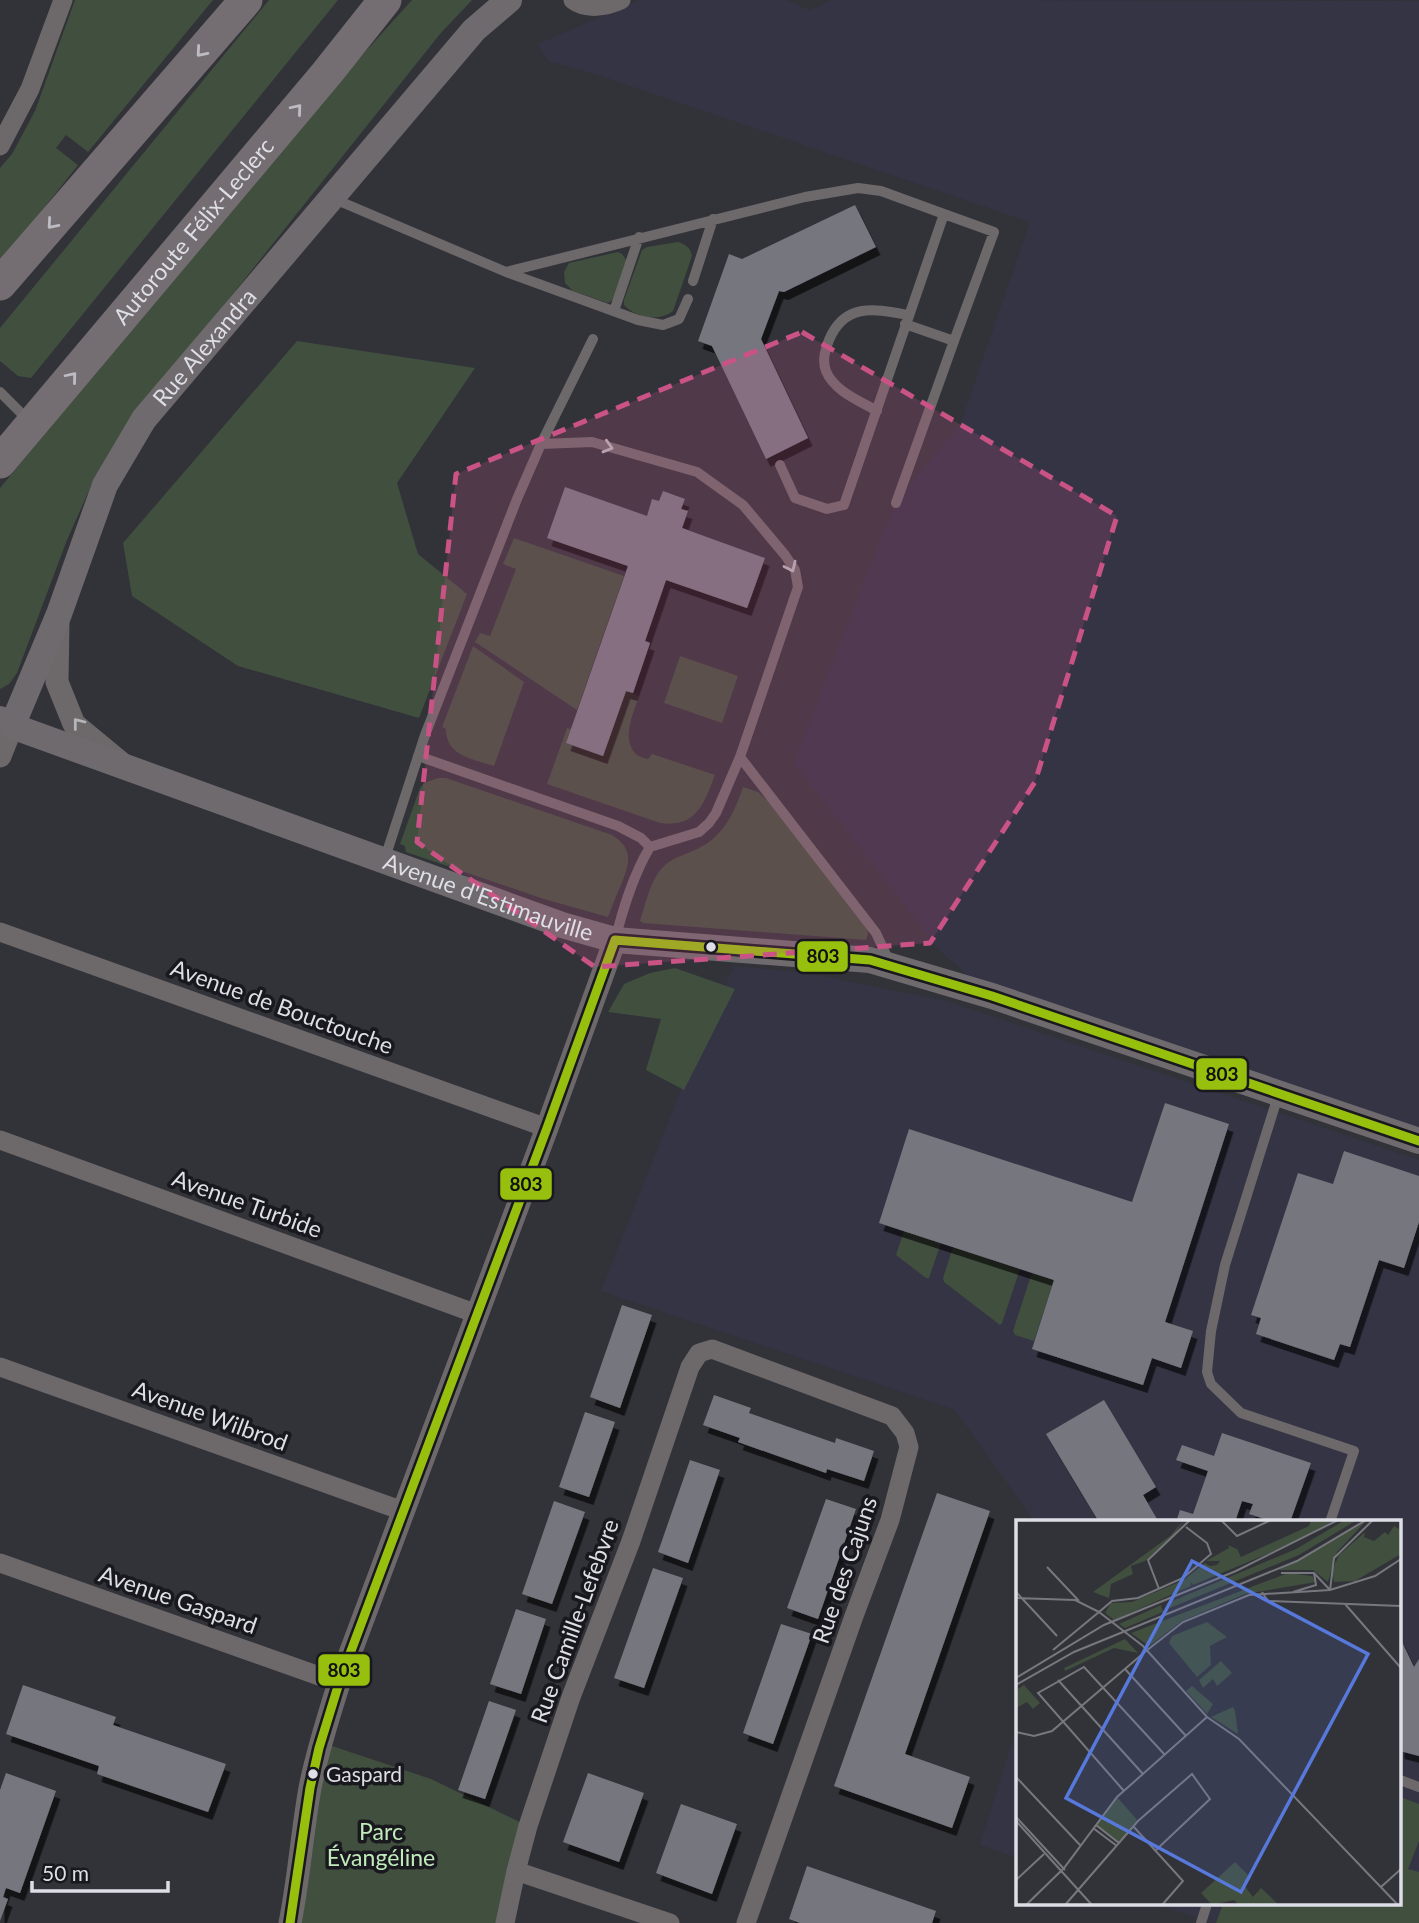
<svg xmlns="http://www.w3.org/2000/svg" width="1419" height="1923" font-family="Lato,sans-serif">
<defs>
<filter id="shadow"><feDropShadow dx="4.5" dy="8" stdDeviation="0" flood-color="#0009"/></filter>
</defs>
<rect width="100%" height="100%" fill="#323239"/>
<path fill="#343444" d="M640,0H786L810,10L832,0L1419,1V1141L992,996L941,952L794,763L882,535L903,493L960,425L1030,222L598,75L548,61L538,44Z
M734,966L801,972L947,1001L1419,1160V1923H1213L1155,1904H1400V1522H1035L955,1410L601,1291L706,1027Z
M1018,1722V1858L980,1845Z"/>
<path fill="#414f3f" d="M75,0H213L88,152L66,135L56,148L78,165L0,264V168L12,154L35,111Z
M269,0H338L31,378L18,376L0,361V328Z
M412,0H472L440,34L138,413L91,486L67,540L17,673L9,684L0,689V488L310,113Z
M678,242C685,244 691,248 692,256L673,311C659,322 636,318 624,305V300L642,250L647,247Z
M618,252L622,254L627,261L613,300L608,303L573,291L565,283L564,272L569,263Z
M297,341L475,368L397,483L418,554L467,594L419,718L238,666L132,596L123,543Z
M514,538L624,576L577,710L475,642L480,633L490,636L516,569L503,564Z
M473,646L524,682L494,766C473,759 446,756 446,729L442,727Z
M680,656L738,676L722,723L664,703Z
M626,691L639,696C634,712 620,740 637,755C640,757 644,758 648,759L652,754L715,775C704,803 697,828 660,823L547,784L567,728L571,729L566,743L603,756Z
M438,778H446L612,835C635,850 629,864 621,885C616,896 612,906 608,917L544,899L406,852L405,846L400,844L420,788L424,783Z
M743,787L758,792L770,803L867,929L868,934L866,940L643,923L640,921C646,903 650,879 665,865C675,856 688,854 699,848C724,836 735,811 743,787Z
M675,968L735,989L684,1090L646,1070L661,1019L608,1012L624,984L650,973Z
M904,1231L941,1243L929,1278H926L896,1255Z
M953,1247L1020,1269L1002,1323L1000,1325L944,1282L943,1278Z
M1032,1272L1054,1280L1034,1341L1015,1335L1013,1331Z
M320,1742L431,1779L528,1826L505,1923H290Z
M1400,1797L1419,1804V1841L1408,1869L1419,1872V1923H1216L1223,1904H1400Z"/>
<path fill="#76767f" filter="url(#shadow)" d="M855,205L876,247L784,292L779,291L761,339L808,438L766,459L712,346L698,341L729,254L742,259Z
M565,487L647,516L652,499L659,501L663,491L685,499L681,509L688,511L682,528L765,558L747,608L666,580L645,641L650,643L633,693L626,691L603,756L566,743L628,566L547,538Z
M1165,1103L1229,1124L1165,1322L1193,1331L1181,1368L1152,1358L1143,1385L1032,1349L1054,1280L879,1223L909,1129L1132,1202Z
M1344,1151L1419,1176V1222L1404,1268L1379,1260L1350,1347L1340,1344L1334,1360L1256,1334L1261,1318L1251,1315L1298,1173L1333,1184Z
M622,1305L652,1315L620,1408L590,1397Z
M714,1395L751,1408L749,1413L835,1443L836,1438L874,1451L864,1481L827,1469L826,1473L738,1442L740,1438L703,1425Z
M1104,1400L1156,1487L1143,1495L1157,1519L1152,1522H1099L1046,1434Z
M585,1412L615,1422L589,1497L559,1487Z
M1222,1433L1311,1463L1290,1522H1274L1249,1514L1253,1504L1242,1501L1235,1522H1176L1180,1510L1193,1514L1208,1471L1176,1460L1182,1445L1214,1456Z
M690,1460L720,1470L688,1563L658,1552Z
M937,1493L990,1511L905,1754L970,1777L952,1828L834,1786Z
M826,1499L856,1509L818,1619L787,1608Z
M554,1501L585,1512L552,1604L522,1594Z
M653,1568L683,1578L644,1688L614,1678Z
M516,1609L546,1619L521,1694L490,1684Z
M781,1624L812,1634L773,1744L743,1733Z
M1400,1638L1414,1667L1419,1659V1756L1400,1751Z
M23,1685L116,1717L113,1725L226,1764L208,1812L97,1774L99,1766L6,1734Z
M489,1701L516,1710L485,1799L458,1790Z
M6,1773L56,1791L20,1893L6,1888L3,1897L8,1899L0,1921V1790Z
M588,1773L644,1793L619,1862L563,1842Z
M681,1804L737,1824L712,1894L656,1873Z
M807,1866L936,1911L932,1923H800L789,1919Z"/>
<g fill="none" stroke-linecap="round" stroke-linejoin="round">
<path stroke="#6d6869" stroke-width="10" d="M332,198L506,272L638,320L663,325L679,319L688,299
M944,214L994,232L954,341
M506,272L805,197L858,188L881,191L944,214L844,505L827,509L795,498L780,465
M693,281L713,219
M614,311L639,237
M0,392L29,421
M877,411C860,401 834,391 826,371C822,360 825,351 829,340C845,302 875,309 908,315
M541,444L592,442L697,472L743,505L785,555L795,570L798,587L740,757L716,813L709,823L699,832L650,847C633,875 623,909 615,940
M896,503L954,341L905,324
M418,756L618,826L641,838L650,847
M740,757L876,933L888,959
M384,861L425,735L517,499L541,444L593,339
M1278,1096L1225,1265L1211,1331L1207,1372L1211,1384L1241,1413L1354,1451L1330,1522
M1400,1780L1419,1787
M1201,1923L1207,1904"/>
<path stroke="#6d6869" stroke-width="19" d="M573,0C586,10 606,7 621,0
M0,146L30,89L63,0
M0,932L547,1128
M0,1140L477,1314
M0,1367L403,1511
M0,1563L339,1683
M516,1871L670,1923
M505,1923L516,1871L528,1826L571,1697L631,1541L690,1367L699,1353L712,1349L892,1416L905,1433L909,1447L890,1520L854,1616L746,1923"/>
<path stroke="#6d6869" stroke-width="23" d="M58,622L57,682L74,724L120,762
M0,756L12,726
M290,1923C299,1878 302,1833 310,1788C317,1752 328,1718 339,1683L547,1128L615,940"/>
<g stroke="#6f6a6d" stroke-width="26">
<path id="s1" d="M0,719L12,726L562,925L615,940L870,960L992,996L1419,1141"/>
<path id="s2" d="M12,726L59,614L105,485L144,419L474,30L509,0"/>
</g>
<g stroke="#746e72" stroke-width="33">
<path d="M0,284L246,0"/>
<path id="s3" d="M0,462L327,73L385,0"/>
</g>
<g stroke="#18181e" stroke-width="14">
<path id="bus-1" d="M615,940L870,960L992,996L1419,1141
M290,1923L310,1788L319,1748L339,1683L547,1128L615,940"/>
</g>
<use href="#bus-1" stroke="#97bf0d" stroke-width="9"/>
</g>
<defs><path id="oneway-chevron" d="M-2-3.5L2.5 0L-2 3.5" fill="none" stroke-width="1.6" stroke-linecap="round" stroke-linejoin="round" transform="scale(1.75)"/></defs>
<g stroke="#bebcc3">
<use href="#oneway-chevron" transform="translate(201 52) rotate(131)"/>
<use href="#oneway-chevron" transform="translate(297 109) rotate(-50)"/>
<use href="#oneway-chevron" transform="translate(52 224) rotate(131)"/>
<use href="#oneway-chevron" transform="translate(72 377) rotate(-50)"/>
</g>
<g stroke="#b6b5ba">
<use href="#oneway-chevron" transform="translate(608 447) rotate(16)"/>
<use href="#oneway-chevron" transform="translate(791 567) rotate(65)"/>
<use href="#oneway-chevron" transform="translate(78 723) rotate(-128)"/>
</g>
<path fill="#ca5385" fill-opacity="0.2" stroke="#ca5385" stroke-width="5" stroke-dasharray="14 9" stroke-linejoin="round" d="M802,332L1117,516L1035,782L930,943L595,967L417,842L456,474Z"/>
<g fill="#dedee6" stroke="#18181e" stroke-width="2.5">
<circle cx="711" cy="947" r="6"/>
<circle cx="313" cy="1774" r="6"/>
</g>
<g text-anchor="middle" stroke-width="7" stroke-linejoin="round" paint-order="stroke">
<g font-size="21" fill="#dedee6" stroke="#18181e" text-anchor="start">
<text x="326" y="1782">Gaspard</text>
</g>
<g font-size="23" fill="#dedee6" stroke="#18181e">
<text dy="8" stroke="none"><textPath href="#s3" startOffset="301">Autoroute Félix-Leclerc</textPath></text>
<text dy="8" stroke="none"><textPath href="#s2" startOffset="429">Rue Alexandra</textPath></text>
<text dy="8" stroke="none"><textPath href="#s1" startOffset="520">Avenue d'Estimauville</textPath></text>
<text transform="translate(282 1007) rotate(20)" y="8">Avenue de Bouctouche</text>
<text transform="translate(247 1204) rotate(20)" y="8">Avenue Turbide</text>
<text transform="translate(210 1416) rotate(20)" y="8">Avenue Wilbrod</text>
<text transform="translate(845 1570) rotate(-71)" y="8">Rue des Cajuns</text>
<text transform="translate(178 1600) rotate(19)" y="8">Avenue Gaspard</text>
<text transform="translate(575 1621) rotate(-70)" y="8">Rue Camille-Lefebvre</text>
</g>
<g font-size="23" fill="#c0eaba" stroke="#18181e">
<text x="381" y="1840">Parc<tspan x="381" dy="26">Évangéline</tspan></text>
</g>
</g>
<g transform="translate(1016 1520)">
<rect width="385" height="385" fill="#323239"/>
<path d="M168,0L157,17L129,41L115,46L117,54L95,64L93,78L77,72L154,16ZM295,0H318L280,22L177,65L175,62V66L98,100L89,93L95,83L116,82L168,60L189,43L194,46L201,45L204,41H190L213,28L212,25L221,29L225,37L293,6ZM329,0H341L283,35L154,88V82L280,29ZM351,0L321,32L312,62L297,50H263ZM378,6L385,10V34L339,61L318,62L316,51L323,35L349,12L348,17L358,21L369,12L372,15ZM272,53L296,56L300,62L229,74L166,101L133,126L115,113ZM145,85L147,92L109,108L103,104ZM191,102L211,117L194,126L195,145L181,157L153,123L156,116ZM109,119L122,133L98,128L49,151L48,148ZM205,141L216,153L201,166L197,159L187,168L183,160ZM8,165L24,183L17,189L11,182L0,188V170ZM176,166L197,184L191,194L170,171ZM217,187L219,191L222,214L195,197ZM101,277L122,301L103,323L80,305ZM219,342L235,358L228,365L237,377L245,368L262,384L223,385L218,380L196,385L185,373Z" fill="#414f3f"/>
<path fill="none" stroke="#77777e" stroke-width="2" d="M205,0L221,16L255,0M31,47L63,81M265,53H298L314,70M143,69L132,40L174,0M314,70L318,38L357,0M0,72L41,116M246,72L252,81L385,86M277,72L300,65L298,53M0,78L59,80L83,92L96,81L122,78L167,58L195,34L191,23L170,7M329,84L385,148M83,92L127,126L191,197L223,219L382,385M37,130L83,92M130,131L167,102L233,75L314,70L359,56L385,39M109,149L170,216M0,158L88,105L220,51L322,0M42,160L127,254M0,165L58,132L281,41L350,0M0,212L18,216L36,211L130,131M0,257L64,325M108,271L22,173L68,147L149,235M0,297L49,350M0,301L76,385M80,305L103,323M117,306L167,361L146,385M77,308L101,326M0,360L28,334M365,367L385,349M10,385L48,348L101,277L191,197M49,385L122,301L176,254L194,279L140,330"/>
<path fill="#5779dc" fill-opacity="0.15" stroke="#5779dc" stroke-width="3.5" d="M176,41L352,134L225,372L50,278Z"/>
<rect width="385" height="385" fill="none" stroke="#dedee6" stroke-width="3.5"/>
</g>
<g stroke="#18181e" stroke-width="2.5">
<rect x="796" y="940" width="53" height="33" rx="7" fill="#97bf0d"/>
<rect x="1195" y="1057" width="53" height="34" rx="7" fill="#97bf0d"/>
<rect x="499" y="1167" width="54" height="34" rx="7" fill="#97bf0d"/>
<rect x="317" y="1653" width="54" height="34" rx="7" fill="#97bf0d"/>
</g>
<g font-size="19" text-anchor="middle" font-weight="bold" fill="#111">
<text x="823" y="963">803</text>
<text x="1222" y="1081">803</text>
<text x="526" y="1191">803</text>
<text x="344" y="1677">803</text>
</g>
<path d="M32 1881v10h136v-10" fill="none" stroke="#dedee6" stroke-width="3.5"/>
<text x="42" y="1881" font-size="21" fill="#dedee6" stroke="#18181e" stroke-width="5" paint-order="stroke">50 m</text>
</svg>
